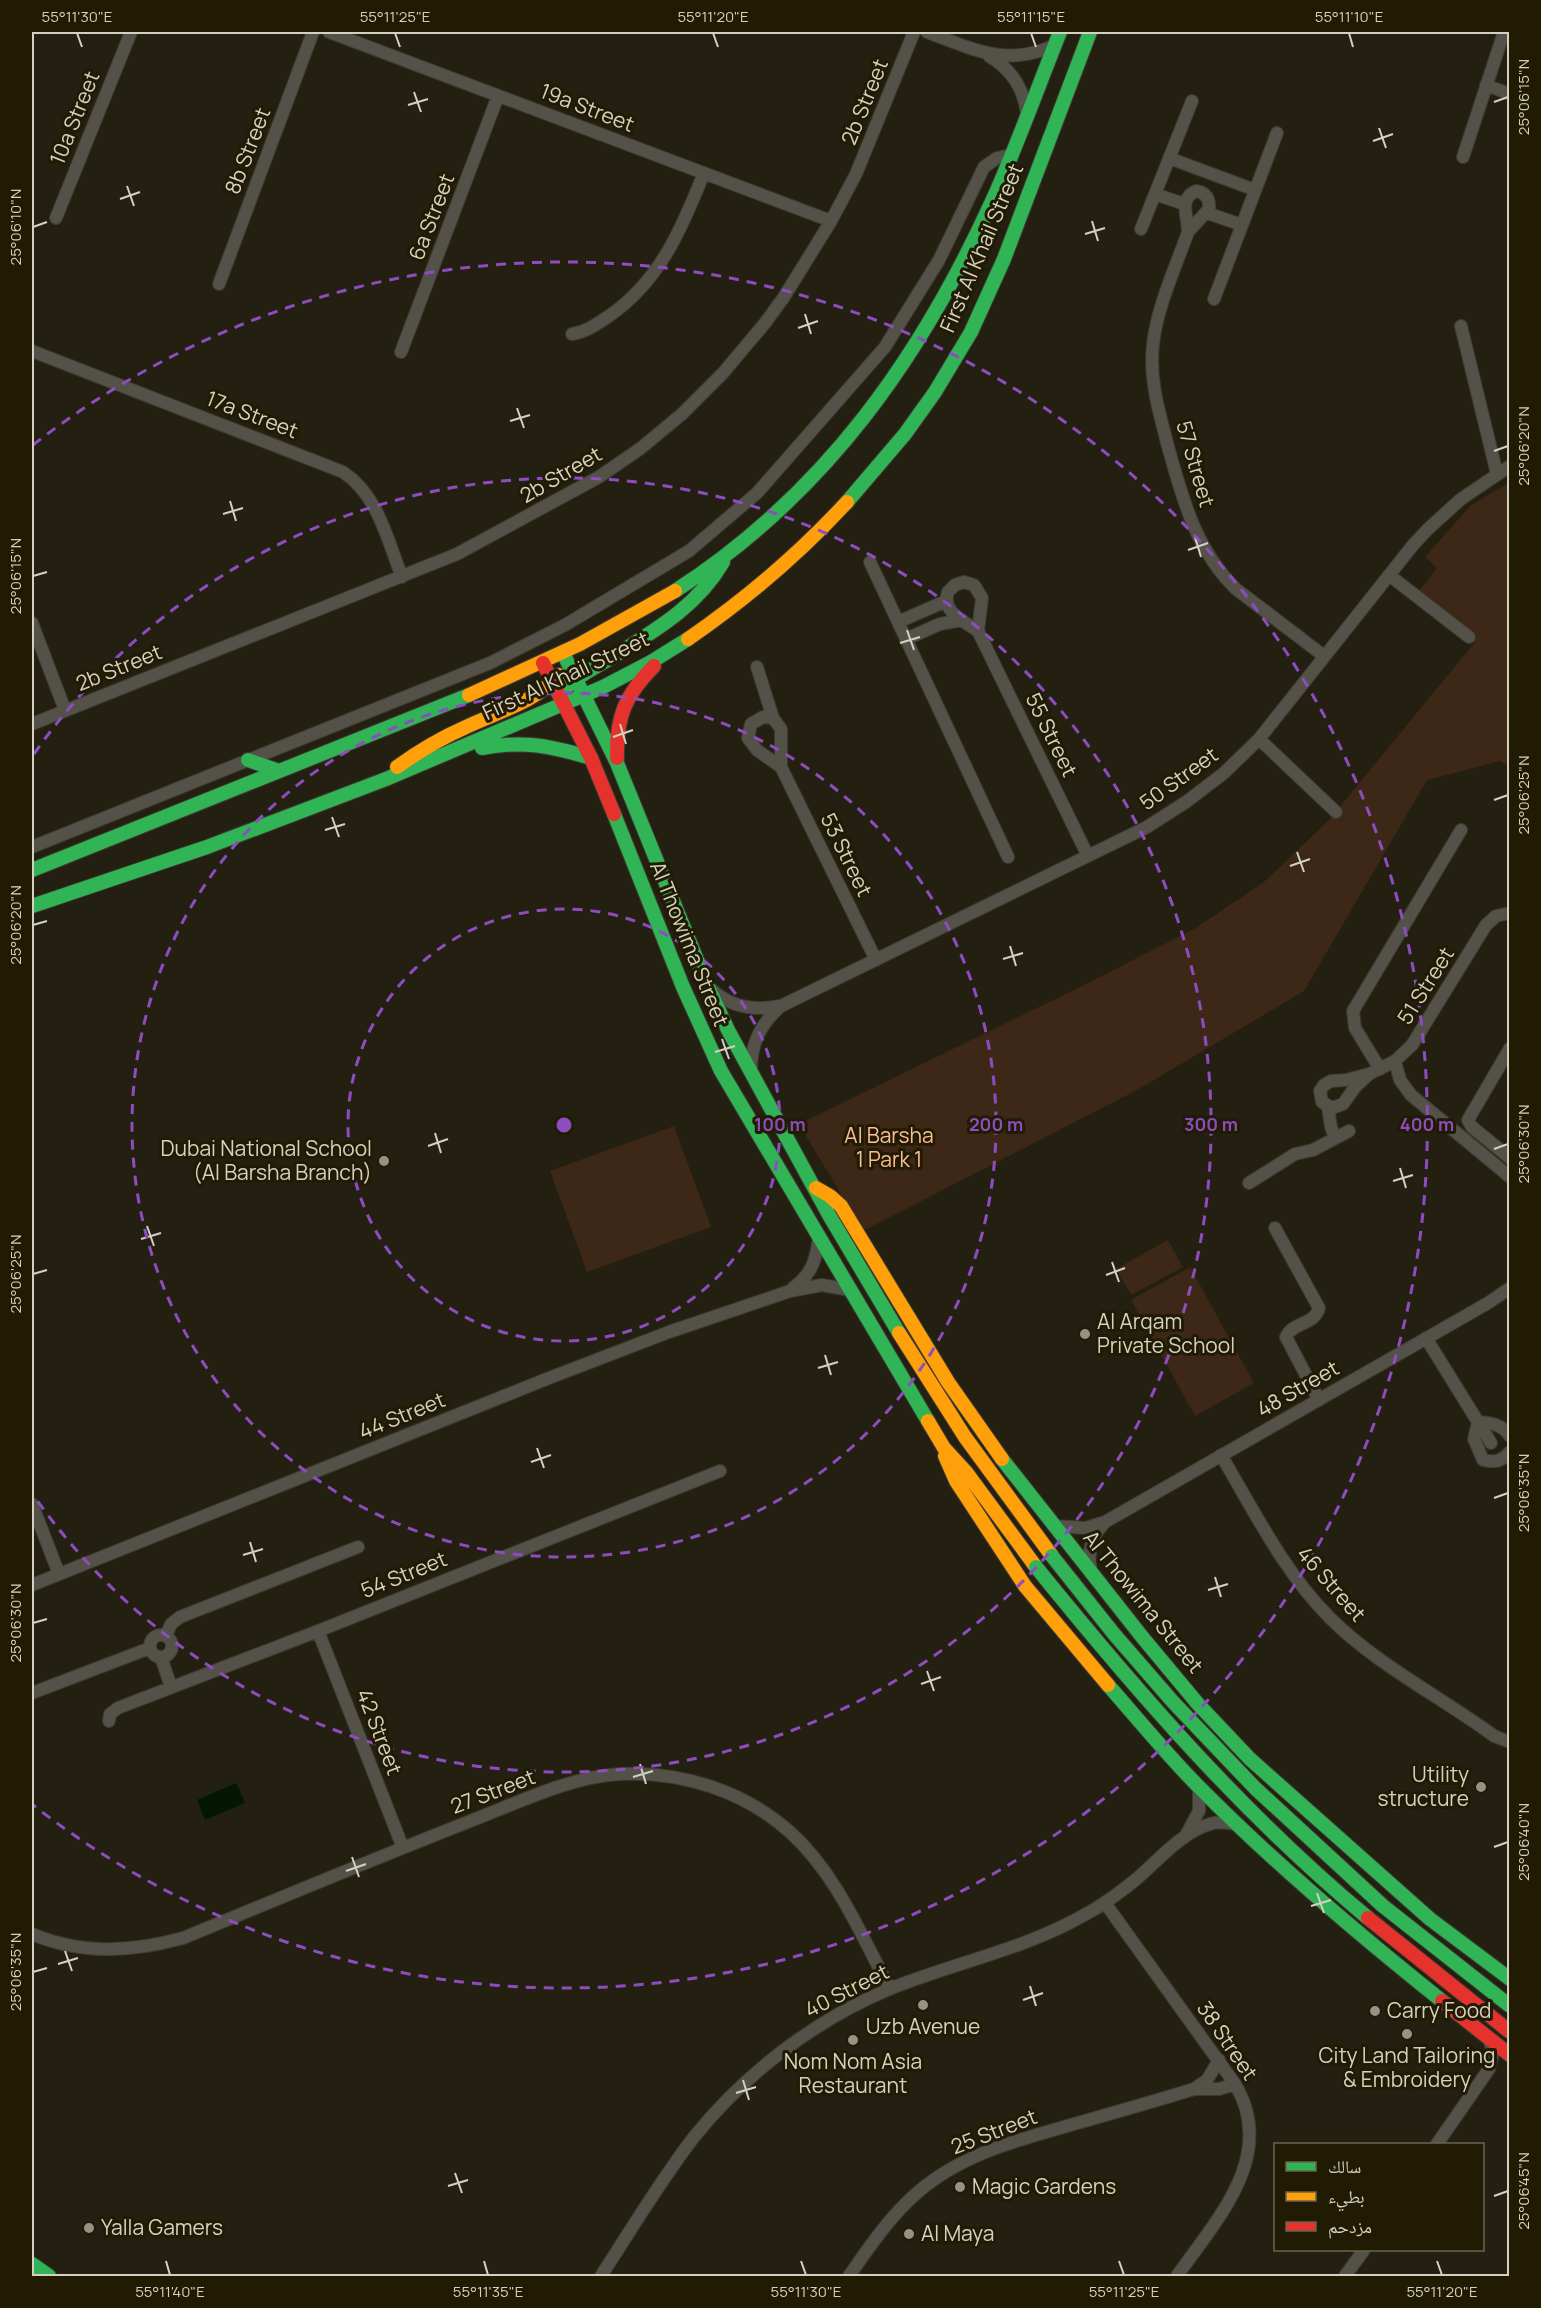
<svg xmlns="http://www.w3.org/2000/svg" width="1541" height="2308" font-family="Manrope,'Noto Naskh Arabic',sans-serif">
<rect width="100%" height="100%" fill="#232012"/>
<path fill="#3d2717" d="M1509,483V767L1500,761L1427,780L1304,991L1137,1090L863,1231L799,1124L1078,988L1194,929L1264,882L1329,820L1475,642L1419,591L1437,568L1425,557L1471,505Z
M674,1126L711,1227L587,1272L550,1171Z
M1168,1240L1183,1267L1131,1295L1116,1269Z
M1190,1267L1254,1383L1195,1416L1131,1300Z"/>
<path fill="#031702" d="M236,1783L245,1803L205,1820L197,1800Z"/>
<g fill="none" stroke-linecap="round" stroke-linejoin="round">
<g stroke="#3d3a30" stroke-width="14">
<path id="street" d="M329,32L831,221
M927,32C973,49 1006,68 1055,45
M989,56C1011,69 1024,89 1027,114
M1486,85L1510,94
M1463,157L1504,32
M1169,158L1255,190
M1196,191C1206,192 1210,199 1209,209L1188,232C1188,216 1178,199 1196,191Z
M1155,194L1184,204
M1207,213L1242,225
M56,218L131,32
M1141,229L1192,101
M1188,232C1176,266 1156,310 1153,345C1149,379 1159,411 1167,443C1182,497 1195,549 1236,589L1324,656
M219,284L313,32
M1214,299L1277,133
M1461,326L1497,474
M572,334C586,332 597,324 609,316C660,281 682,228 704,173
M32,351L343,472C378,495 387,539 402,577
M401,352L498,96
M870,562L1008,857
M1389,575L1469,637
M964,582L974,585L982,598L978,631C964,621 941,612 948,592L955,585Z
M898,622L946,601
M32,623L65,710
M978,631L1088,856
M906,639L940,624L962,620
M757,667L773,718
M763,717L773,718L781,729V767L757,750L748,738L751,724Z
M32,724L457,554L599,477L641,448L682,414L723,373L765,323L784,297L831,221L856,174L914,32
M1259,739L1336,812
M781,767L876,960
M32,847L490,663L565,625L689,551L757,493L885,347L939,260L984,167L997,158L1011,155
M712,990C731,1007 754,1011 779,1006
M1510,1048L1468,1120L1472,1127L1510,1158
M1395,1061L1400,1080L1411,1095L1510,1177
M1380,1069L1355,1028L1353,1011L1461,830
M751,1070C751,1044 760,1024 781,1006L1147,827L1186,802L1224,773L1259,739L1413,545L1428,529L1461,499L1510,466
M1369,1074L1395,1061L1412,1045L1486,925L1496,916L1510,913
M1369,1074L1356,1086L1343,1104L1332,1108L1322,1102L1320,1091L1324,1085L1331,1081L1346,1080Z
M1328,1107L1331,1127L1335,1138
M1249,1183L1295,1154L1313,1150L1349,1131
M1275,1228L1319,1308C1315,1325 1292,1322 1286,1337L1319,1400
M793,1288C812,1274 816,1260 819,1237
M1426,1338L1491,1443
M1510,1436C1502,1424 1491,1423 1478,1422L1474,1439L1483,1460C1495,1463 1502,1461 1510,1452
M1221,1455C1254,1511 1284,1572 1330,1618C1377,1665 1441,1697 1494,1736L1510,1742
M32,1504L59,1574
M1055,1526L1086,1528L1105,1522L1488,1303L1510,1288
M1091,1570C1087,1552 1092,1536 1104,1523
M32,1585L549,1378L669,1332L790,1291L822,1285L850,1290
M318,1631L403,1848
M150 1646a11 11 0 1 1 22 0a11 11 0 1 1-22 0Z
M166,1636L171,1624L180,1617L358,1547
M161,1657L171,1687
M32,1693L150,1648
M109,1721L110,1714L118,1708L318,1631L720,1471
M1186,1835L1199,1811V1787
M1105,1903L1235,2084C1278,2156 1216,2220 1177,2276
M32,1934C82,1955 132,1952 183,1938C280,1898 376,1858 473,1820C520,1802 569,1777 620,1774C681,1771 745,1791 791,1833C837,1875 861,1935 890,1989
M1194,2089H1219L1235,2084
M1437,2144L1489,2069L1493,2053L1489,2038
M601,2276C631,2230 660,2181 694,2137C745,2074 812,2022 887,1990C952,1963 1024,1950 1086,1914C1103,1905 1119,1893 1134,1881C1157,1862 1180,1833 1210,1824C1219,1821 1228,1823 1237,1824
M849,2276C870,2246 890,2216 918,2192C961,2155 1014,2141 1067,2126C1109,2114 1152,2102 1194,2089L1207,2080L1219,2060
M1345,2276L1364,2250"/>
</g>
<g stroke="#3d3a30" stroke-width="16">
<path id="fast" d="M847,502L905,434L935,392L971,332L1004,259L1090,32
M675,591C825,494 921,358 994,197C1018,143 1038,87 1060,32
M563,653L617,763L708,987L728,1030L829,1215L899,1333
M568,686C580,674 596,667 611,658C654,631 697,607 723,562
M482,748C524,740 551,746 591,758
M248,760L279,771
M614,814L683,987L721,1071L928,1421
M32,870L469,695
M32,906L207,847L386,779L603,687L651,662L688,639
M1002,1459L1143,1638L1198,1704L1250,1759L1430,1919L1510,1979
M1108,1685C1138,1719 1167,1755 1199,1787C1275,1864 1358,1934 1442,2001
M32,2264L49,2276"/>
</g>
<g stroke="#3d3a30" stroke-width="16">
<path id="slow" d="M688,639C746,599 799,554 847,502
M469,695L580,644L675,591
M397,767C419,751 441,738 466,727C497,712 536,702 559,675
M816,1188L830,1196L841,1206L948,1382L1002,1459
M899,1333L965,1437L1052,1556
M928,1421L944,1448L966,1472L1036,1567
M945,1456L956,1481L1025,1586L1108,1685"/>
</g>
<g stroke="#3d3a30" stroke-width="16">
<path id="jam" d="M543,663L591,758L614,814
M617,758C616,717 625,695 654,666
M1442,2001L1510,2055"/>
</g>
<use href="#street" stroke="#535148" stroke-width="12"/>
<use href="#fast" stroke="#30b455" stroke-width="14"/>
<use href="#slow" stroke="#ff9f0a" stroke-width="14"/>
<use href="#jam" stroke="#e5322d" stroke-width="14"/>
<g stroke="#3d3a30" stroke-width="16" stroke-linecap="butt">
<path id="fast-bridge" d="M1052,1556L1114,1634L1173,1702L1255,1788L1383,1906L1510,2006
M1036,1567C1138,1693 1243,1814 1368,1918"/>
</g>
<g stroke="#3d3a30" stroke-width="16" stroke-linecap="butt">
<path id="jam-bridge" d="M1368,1918L1510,2032"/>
</g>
<use href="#fast-bridge" stroke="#30b455" stroke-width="14"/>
<use href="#jam-bridge" stroke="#e5322d" stroke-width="14"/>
</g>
<path fill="none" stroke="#d5d1c2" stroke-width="2" d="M77,33L82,47M395,33L400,47M713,33L718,47M1031,33L1036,47M1349,33L1353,47M414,92L421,112M1494,102L1508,97M408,105L428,99M1379,128L1386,148M1373,141L1393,134M127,186L134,206M120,199L140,192M1092,221L1098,241M33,227L47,222M1085,234L1105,228M805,314L811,334M798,328L818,321M517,408L524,428M510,421L530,415M1494,451L1508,446M230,501L236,521M223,514L243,508M1195,537L1201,557M1188,550L1208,543M33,576L47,572M907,630L914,650M900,643L920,637M620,724L626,744M613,737L633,730M1494,800L1508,795M332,817L339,837M325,830L345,824M1297,852L1304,872M1290,866L1310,859M33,925L47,921M1010,946L1016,966M1003,959L1023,953M722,1039L729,1059M715,1052L735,1046M435,1133L441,1153M428,1146L448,1139M1494,1149L1508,1144M1400,1168L1406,1188M1393,1181L1413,1175M147,1226L154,1246M141,1239L161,1233M1112,1262L1119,1282M33,1274L47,1270M1106,1275L1125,1268M825,1355L831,1375M818,1368L838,1362M537,1448L544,1468M531,1462L551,1455M1494,1498L1508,1493M250,1542L256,1562M243,1555L263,1549M1215,1577L1221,1597M1208,1590L1228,1584M33,1623L47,1619M927,1671L934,1691M921,1684L941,1677M640,1764L646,1784M633,1777L653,1771M1494,1847L1508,1842M352,1857L359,1877M346,1871L366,1864M1317,1893L1324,1913M1311,1906L1331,1900M65,1951L72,1971M58,1964L78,1958M33,1972L47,1968M1030,1986L1036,2006M1023,2000L1043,1993M743,2080L749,2100M736,2093L756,2087M455,2173L462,2193M448,2186L468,2180M1494,2196L1508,2191M166,2261L170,2275M484,2261L488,2275M801,2261L806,2275M1119,2261L1124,2275M1437,2261L1442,2275"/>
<g fill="none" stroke="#8d4dc0" stroke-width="3" stroke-dasharray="10 8">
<circle cx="564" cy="1125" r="216"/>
<circle cx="564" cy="1125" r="432"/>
<path d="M34 754A647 647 0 1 1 34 1496"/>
<path d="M33 445A863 863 0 1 1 33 1805"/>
</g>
<g fill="#979384" stroke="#211b03" stroke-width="2">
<circle cx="384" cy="1161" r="6"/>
<circle cx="1085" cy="1334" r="6"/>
<circle cx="1481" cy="1787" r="6"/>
<circle cx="923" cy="2005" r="6"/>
<circle cx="1375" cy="2011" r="6"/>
<circle cx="1407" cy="2034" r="6"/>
<circle cx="853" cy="2040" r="6"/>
<circle cx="960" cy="2187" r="6"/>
<circle cx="89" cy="2228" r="6"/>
<circle cx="909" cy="2234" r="6"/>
</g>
<g text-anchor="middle" stroke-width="6" stroke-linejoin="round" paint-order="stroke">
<g font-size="21" fill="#d5d1c2" stroke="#211b03">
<text transform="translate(865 102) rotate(-68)" y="7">2b Street</text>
<text transform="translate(587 108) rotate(21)" y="7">19a Street</text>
<text transform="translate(75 118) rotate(-68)" y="7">10a Street</text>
<text transform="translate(248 151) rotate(-69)" y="7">8b Street</text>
<text transform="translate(432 217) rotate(-69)" y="7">6a Street</text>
<text transform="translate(982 248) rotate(-67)" y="7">First Al Khail Street</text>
<text transform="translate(252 415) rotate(21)" y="7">17a Street</text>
<text transform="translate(1195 464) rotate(74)" y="7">57 Street</text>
<text transform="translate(561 475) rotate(-30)" y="7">2b Street</text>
<text transform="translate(119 668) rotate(-22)" y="7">2b Street</text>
<text transform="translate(566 676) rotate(-25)" y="7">First Al Khail Street</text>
<text transform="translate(1051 735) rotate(64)" y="7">55 Street</text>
<text transform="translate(1179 779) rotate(-36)" y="7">50 Street</text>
<text transform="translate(846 855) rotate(64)" y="7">53 Street</text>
<text transform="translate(689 944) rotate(68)" y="7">Al Thowima Street</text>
<text transform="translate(1426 986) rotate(-58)" y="7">51 Street</text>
<text transform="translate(1298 1389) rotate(-30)" y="7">48 Street</text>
<text transform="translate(402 1416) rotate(-22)" y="7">44 Street</text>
<text transform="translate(404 1575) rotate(-22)" y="7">54 Street</text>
<text transform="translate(1331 1584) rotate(49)" y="7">46 Street</text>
<text transform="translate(1143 1602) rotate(51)" y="7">Al Thowima Street</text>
<text transform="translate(379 1732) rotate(69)" y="7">42 Street</text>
<text transform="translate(493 1792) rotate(-21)" y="7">27 Street</text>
<text transform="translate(847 1991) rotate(-27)" y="7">40 Street</text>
<text transform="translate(1227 2041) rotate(56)" y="7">38 Street</text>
<text transform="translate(994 2132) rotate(-21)" y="7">25 Street</text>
</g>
<g font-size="21" fill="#fcbc95" stroke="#211b03">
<text x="889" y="1143">Al Barsha<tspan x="889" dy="24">1 Park 1</tspan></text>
</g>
<g font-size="21" fill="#d5d1c2" stroke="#211b03" text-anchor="start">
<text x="372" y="1156" text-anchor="end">Dubai National School<tspan x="372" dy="24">(Al Barsha Branch)</tspan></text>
<text x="1097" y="1329">Al Arqam<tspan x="1097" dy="24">Private School</tspan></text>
<text x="1469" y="1782" text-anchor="end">Utility<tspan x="1469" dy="24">structure</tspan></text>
<text x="1387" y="2018">Carry Food</text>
<text x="923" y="2034" text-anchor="middle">Uzb Avenue</text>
<text x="1407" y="2063" text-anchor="middle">City Land Tailoring<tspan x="1407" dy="24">&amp; Embroidery</tspan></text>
<text x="853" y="2069" text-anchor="middle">Nom Nom Asia<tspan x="853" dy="24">Restaurant</tspan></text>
<text x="972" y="2194">Magic Gardens</text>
<text x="101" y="2235">Yalla Gamers</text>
<text x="921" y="2241">Al Maya</text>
</g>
</g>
<circle cx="564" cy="1125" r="9" fill="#8d4dc0" stroke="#211b03" stroke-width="3"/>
<g font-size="18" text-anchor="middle" font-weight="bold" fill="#8d4dc0" stroke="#211b03" stroke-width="6" stroke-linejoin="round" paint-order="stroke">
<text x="780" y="1131">100 m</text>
<text x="996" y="1131">200 m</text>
<text x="1211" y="1131">300 m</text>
<text x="1427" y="1131">400 m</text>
</g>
<rect width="1541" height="2308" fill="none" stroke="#211b03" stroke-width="66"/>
<rect x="1274" y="2143" width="210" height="108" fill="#211b03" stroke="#69644f" stroke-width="1.5"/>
<rect x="1286" y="2162" width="30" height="9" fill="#30b455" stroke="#69644f" stroke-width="1.5"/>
<text x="1328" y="2173" font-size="18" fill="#d5d1c2">سالك</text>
<rect x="1286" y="2192" width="30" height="9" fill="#ff9f0a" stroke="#69644f" stroke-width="1.5"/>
<text x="1328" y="2203" font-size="18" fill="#d5d1c2">بطيء</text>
<rect x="1286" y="2222" width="30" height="9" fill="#e5322d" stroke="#69644f" stroke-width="1.5"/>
<text x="1328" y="2233" font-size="18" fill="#d5d1c2">مزدحم</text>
<rect x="33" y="33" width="1475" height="2242" fill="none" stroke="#d5d1c2" stroke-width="2"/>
<g font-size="15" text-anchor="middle" fill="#d5d1c2">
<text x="77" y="22">55°11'30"E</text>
<text x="395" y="22">55°11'25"E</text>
<text x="713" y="22">55°11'20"E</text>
<text x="1031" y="22">55°11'15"E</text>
<text x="1349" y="22">55°11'10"E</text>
<text transform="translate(1524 97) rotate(-90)" y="5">25°06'15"N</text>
<text transform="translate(16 227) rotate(-90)" y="5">25°06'10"N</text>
<text transform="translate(1524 446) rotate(-90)" y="5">25°06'20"N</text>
<text transform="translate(16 576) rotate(-90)" y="5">25°06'15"N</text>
<text transform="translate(1524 795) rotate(-90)" y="5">25°06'25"N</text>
<text transform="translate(16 925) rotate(-90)" y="5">25°06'20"N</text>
<text transform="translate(1524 1144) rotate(-90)" y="5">25°06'30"N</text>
<text transform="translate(16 1274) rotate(-90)" y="5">25°06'25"N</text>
<text transform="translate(1524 1493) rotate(-90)" y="5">25°06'35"N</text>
<text transform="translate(16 1623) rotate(-90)" y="5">25°06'30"N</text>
<text transform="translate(1524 1842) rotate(-90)" y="5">25°06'40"N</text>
<text transform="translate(16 1972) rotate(-90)" y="5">25°06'35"N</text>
<text transform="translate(1524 2191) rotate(-90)" y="5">25°06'45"N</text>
<text x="170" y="2297">55°11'40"E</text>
<text x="488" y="2297">55°11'35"E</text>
<text x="806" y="2297">55°11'30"E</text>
<text x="1124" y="2297">55°11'25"E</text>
<text x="1442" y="2297">55°11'20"E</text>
</g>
</svg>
